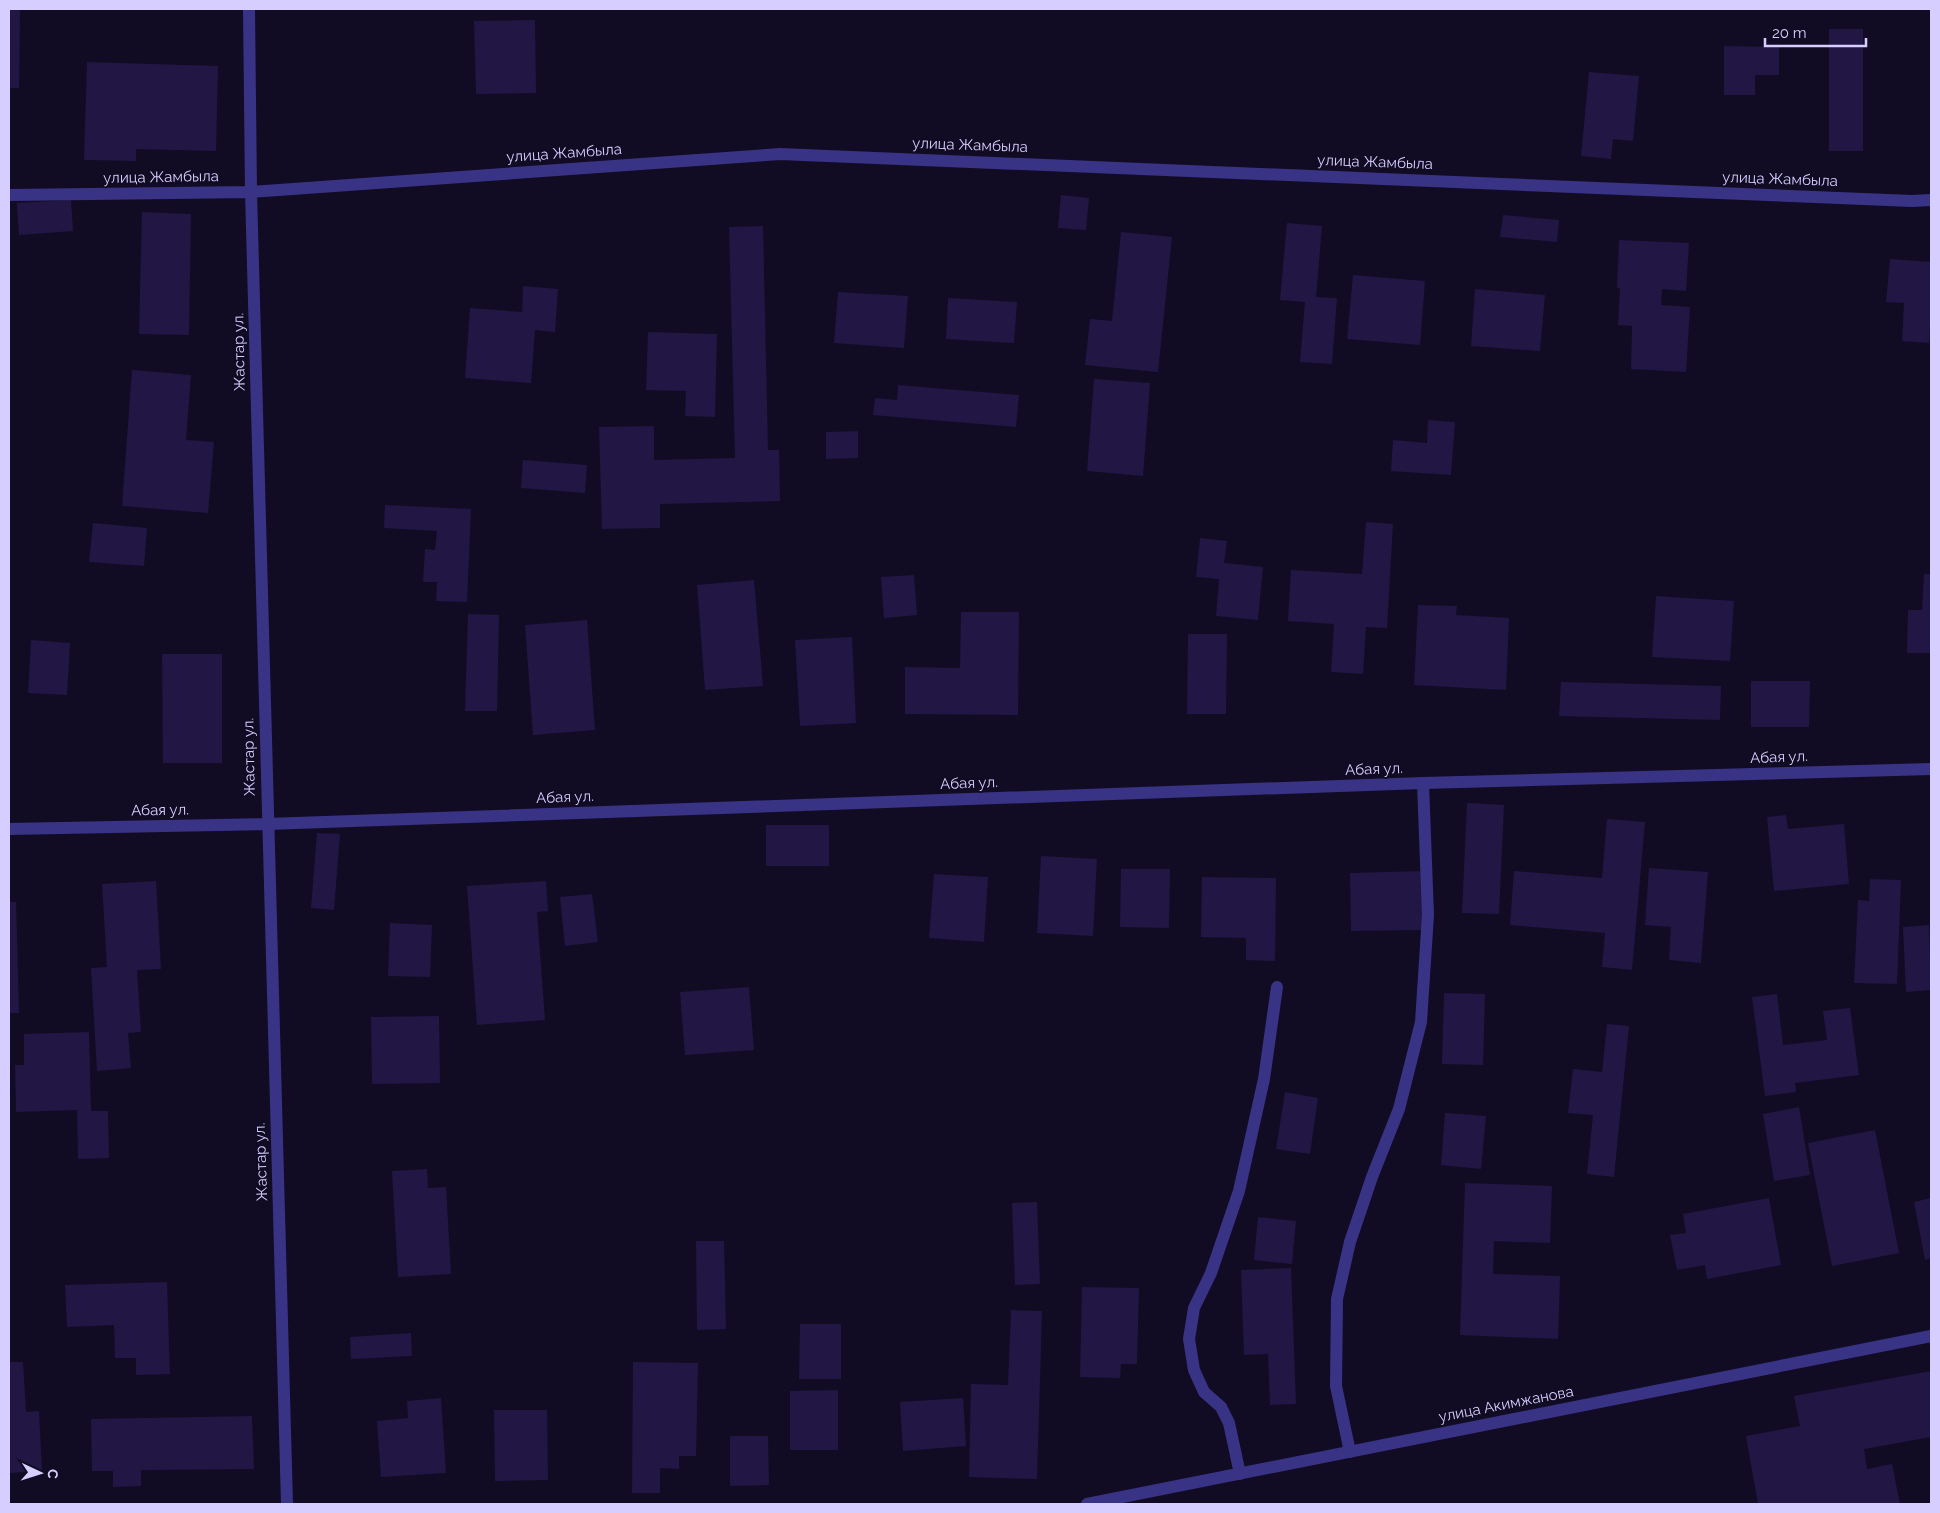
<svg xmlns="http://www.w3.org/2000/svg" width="1940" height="1513" font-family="Raleway,sans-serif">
<rect width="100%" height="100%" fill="#110c23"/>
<path fill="#221645" d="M9,9H20L19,88H9Z
M535,20L536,93L476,94L474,21Z
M1829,29H1863V151H1829Z
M1724,46L1779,47V75H1755V95H1724Z
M87,62L218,66L216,151L136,149V161L84,160Z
M1589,72L1639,76L1633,141L1613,139L1611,159L1581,156Z
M1061,195L1089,198L1086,230L1058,228Z
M71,200L73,231L19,235L17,203Z
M142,212L191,214L189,335L139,334Z
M1503,215L1559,220L1557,242L1500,237Z
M1287,223L1322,226L1316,297L1337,298L1332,364L1300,362L1305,302L1280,300Z
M763,226L768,450H779L780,501L660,504V528L602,529L599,427L654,426V460L735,458L729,227Z
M1121,232L1172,237L1158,372L1085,365L1090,319L1112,321Z
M1619,240L1689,243L1686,291L1662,289L1661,305L1690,307L1686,372L1631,369L1632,326L1618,325L1620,288H1617Z
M1890,259L1931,262V309L1929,343L1902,341L1904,303L1886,302Z
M1353,275L1425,281L1420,345L1347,339Z
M523,286L558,289L555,332L535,330L531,383L465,378L470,308L522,312Z
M1475,289L1545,295L1540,351L1471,346Z
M838,292L908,296L904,348L834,343Z
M948,298L1017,302L1014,343L946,339Z
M648,332L717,334L715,417L685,416L686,391L646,390Z
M132,370L191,375L186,440L214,442L208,513L122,506Z
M1094,379L1150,383L1143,476L1087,471Z
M898,385L1019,395L1016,427L873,415L875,398L897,400Z
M1428,420L1455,422L1451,475L1391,471L1393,440L1427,443Z
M858,431V458L826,459V432Z
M523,460L587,465L585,493L521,488Z
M385,505L471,509L467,602L436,601L437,582H423L425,549L435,550L437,531L384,528Z
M1366,522L1393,524L1387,628L1366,627L1363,674L1331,672L1334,624L1288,621L1291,570L1362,574Z
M93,523L147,528L144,566L89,562Z
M1200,538L1227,541L1224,563L1263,567L1258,620L1216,616L1219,579L1196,577Z
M1924,574H1931V653H1907L1908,610H1922Z
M914,575L917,615L884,618L881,577Z
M754,580L763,686L705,690L697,585Z
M1656,596L1734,601L1730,661L1652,657Z
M1418,605L1457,606L1456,615L1509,618L1506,690L1414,685Z
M961,612H1019L1018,715L905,714V667L960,668Z
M468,614L499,615L497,711H465Z
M587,620L595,730L533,735L525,625Z
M1188,634H1227L1226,714H1187Z
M852,637L856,723L800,726L795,640Z
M31,640L70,643L67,695L28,693Z
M162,654H222V763H163Z
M1751,681H1810L1809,727H1751Z
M1561,682L1721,686L1720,720L1559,716Z
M1467,803L1504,805L1499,914L1462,913Z
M1786,815L1788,829L1844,824L1849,884L1774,891L1767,817Z
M1607,819L1645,822L1632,970L1602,967L1605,933L1510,925L1514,871L1602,878Z
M766,825H829V866H766Z
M317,833L340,834L334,910L311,908Z
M1041,856L1097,859L1093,936L1037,933Z
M1649,868L1708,872L1701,963L1669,960L1671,927L1645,925Z
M1121,869H1170L1169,928L1120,927Z
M1422,871L1423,930L1351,931L1350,873Z
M934,874L988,877L984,942L929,938Z
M1202,877L1276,878L1275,961L1246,960V938L1201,937Z
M1870,879L1901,880L1897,984L1854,983L1858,900L1869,901Z
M156,881L161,969L137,970L141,1032L128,1033L131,1068L97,1071L91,968L107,967L102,884Z
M546,881L548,911L537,912L545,1020L477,1025L467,886Z
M592,894L598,942L565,946L560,897Z
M9,902H16L19,1013H9Z
M390,923L432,925L430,977L388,976Z
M1929,925L1931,990L1906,992L1903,927Z
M749,987L754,1050L685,1055L680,992Z
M1444,993L1485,994L1483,1065L1442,1064Z
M1777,994L1783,1045L1827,1040L1823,1011L1850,1008L1859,1075L1795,1083L1796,1092L1765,1096L1752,997Z
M439,1016L440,1083L372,1084L371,1017Z
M1607,1024L1629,1026L1614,1177L1587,1174L1593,1115L1568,1113L1573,1069L1602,1072Z
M89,1032L91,1111H108L109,1158L78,1159L77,1110L16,1112L15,1065H24V1034Z
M1285,1092L1318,1098L1310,1154L1276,1149Z
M1799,1107L1810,1175L1774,1181L1763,1114Z
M1445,1113L1486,1116L1481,1169L1441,1165Z
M1875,1130L1899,1253L1832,1266L1808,1143Z
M427,1169L428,1188L446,1187L451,1274L398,1277L392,1171Z
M1465,1183L1552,1186L1550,1243L1494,1241L1493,1274L1560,1276L1558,1339L1460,1335Z
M1769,1198L1781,1265L1707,1279L1705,1265L1677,1270L1670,1235L1686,1233L1683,1214Z
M1931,1198V1258L1925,1260L1914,1202Z
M1037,1202L1040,1284L1015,1285L1012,1203Z
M1258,1217L1296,1221L1292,1264L1254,1260Z
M696,1241H724L726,1329L697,1330Z
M1291,1268L1296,1404L1270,1405L1268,1354L1244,1355L1241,1270Z
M167,1282L170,1374L136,1375V1358H115L114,1325L67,1327L65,1285Z
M1082,1287L1139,1288L1137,1364H1121L1120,1378L1080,1377Z
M1011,1310L1042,1311L1037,1479L969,1477L971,1384L1008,1385Z
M800,1324H841V1379H799Z
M411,1333L412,1356L351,1359L350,1337Z
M9,1362H23L26,1412L39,1411L42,1471L9,1473Z
M633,1362L698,1363L696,1456H679V1469L660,1468V1493H632Z
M1931,1371V1437L1864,1449L1867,1469L1892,1464L1900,1504H1758L1746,1436L1800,1426L1794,1396Z
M838,1390V1450H790V1391Z
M441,1398L446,1473L381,1477L377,1421L408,1418L407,1401Z
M963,1398L966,1446L903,1451L900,1402Z
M494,1410H547L548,1480L495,1481Z
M252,1416L254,1469L141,1470V1486L113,1487V1471H92L91,1419Z
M730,1436H768L769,1485L730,1486Z"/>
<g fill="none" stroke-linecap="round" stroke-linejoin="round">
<path stroke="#393386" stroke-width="12" d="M1350,1452L1336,1386L1337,1299L1350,1242L1372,1177L1399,1109L1421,1022L1428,915L1423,783
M1240,1474L1229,1423L1221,1407L1204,1392L1194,1370L1189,1339L1194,1308L1211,1273L1239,1191L1264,1079L1277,987"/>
<path stroke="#393386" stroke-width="12" d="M249,9L251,192L287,1504
M9,195L251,192L780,154L1912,201L1931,200
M9,829L267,824L1423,783L1931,769"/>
<path stroke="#393386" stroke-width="12" d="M1087,1504L1931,1336"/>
</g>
<g text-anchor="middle" stroke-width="4" stroke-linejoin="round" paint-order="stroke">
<g font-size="15" fill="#d5ceff" stroke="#110c23">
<text transform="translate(970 145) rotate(2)" y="5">улица Жамбыла</text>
<text transform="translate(564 153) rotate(-4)" y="5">улица Жамбыла</text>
<text transform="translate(1375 162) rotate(2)" y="5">улица Жамбыла</text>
<text transform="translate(161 177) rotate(-1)" y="5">улица Жамбыла</text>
<text transform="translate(1780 179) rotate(2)" y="5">улица Жамбыла</text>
<text transform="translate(239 352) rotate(-91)" y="5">Жастар ул.</text>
<text transform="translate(249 757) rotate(-91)" y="5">Жастар ул.</text>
<text transform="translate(1779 757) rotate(-2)" y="5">Абая ул.</text>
<text transform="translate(1374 769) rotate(-2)" y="5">Абая ул.</text>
<text transform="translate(969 783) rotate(-2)" y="5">Абая ул.</text>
<text transform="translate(565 797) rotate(-2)" y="5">Абая ул.</text>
<text transform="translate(160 810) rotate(-1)" y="5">Абая ул.</text>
<text transform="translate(261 1162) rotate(-92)" y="5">Жастар ул.</text>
<text transform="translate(1506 1404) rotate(-11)" y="5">улица Акимжанова</text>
</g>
</g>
<rect width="1940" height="1513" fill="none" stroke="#d5ceff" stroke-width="20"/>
<g transform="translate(40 1473) rotate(94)" stroke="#110c23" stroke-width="4" paint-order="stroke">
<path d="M0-4L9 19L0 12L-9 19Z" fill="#d5ceff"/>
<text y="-8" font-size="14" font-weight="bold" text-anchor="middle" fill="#d5ceff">С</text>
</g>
<path d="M1765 38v8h101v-8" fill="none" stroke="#d5ceff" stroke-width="2.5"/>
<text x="1772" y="38" font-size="15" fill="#d5ceff" stroke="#110c23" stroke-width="4" paint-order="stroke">20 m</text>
</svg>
